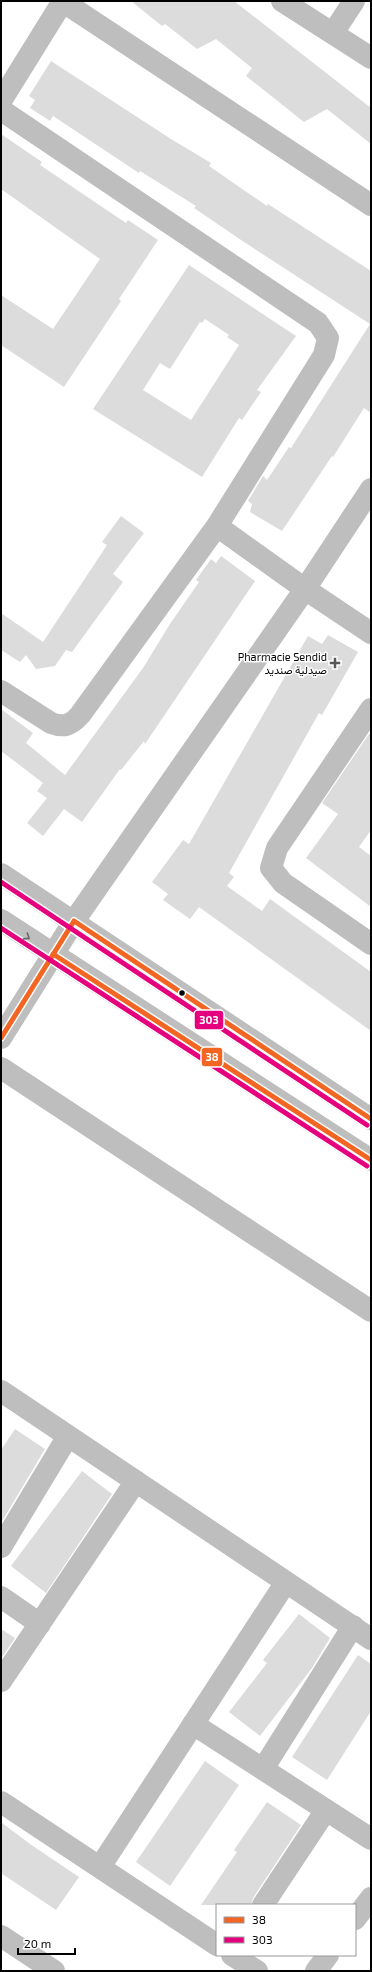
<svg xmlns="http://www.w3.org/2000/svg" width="372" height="1972" font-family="'Exo 2',Vazirmatn,sans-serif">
<rect width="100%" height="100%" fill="#fff"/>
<path fill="#dcdcdc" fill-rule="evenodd" d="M131,1H234L371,108V144L327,109L304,122L246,76L252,68L216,39L197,49L165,24L162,26Z
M51,61L171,139L211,163L209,166L267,206L268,204L371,271V413L364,408L333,457L332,456L282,531L250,512L252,504L248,501L263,476L267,480L289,447L291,448L370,324L244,242L194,208L196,206L140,171L139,173L53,116L50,121L30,108L35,100L29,96Z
M1,134L42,162L40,165L126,223L128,220L158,240L119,299L121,301L64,387L1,345V295L53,329L100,259L1,189Z
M189,265L296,336L257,390L261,392L242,420L239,418L202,477L93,409ZM205,319L229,335L227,337L239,345L191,420L143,390L160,363L170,369L200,322L202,323Z
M121,516L144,533L113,574L123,582L72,652L66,650L55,666L36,669L26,655L20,662L1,650V613L43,642L107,545L102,542Z
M221,556L255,581L145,744L144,741L121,770L120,769L82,822L64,809L43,836L27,823L47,798L37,791L43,783L1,751V709L33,733L26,743L65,775L143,668L170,624L199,582L196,580L211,559L216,563Z
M328,635L358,652L322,715L319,713L229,873L234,877L227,886L262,911L270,899L371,972V1031L199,907L190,919L163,900L168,894L152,882L183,840L189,844L308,636L322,644Z
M369,734H371V830L359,847L371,856V907L306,858L338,814L322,803Z
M15,1429L45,1449L1,1523V1450Z
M82,1471L112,1494L46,1593L11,1566Z
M299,1614L330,1638L312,1668L260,1736L229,1712L267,1663L263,1660Z
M1,1629L15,1638L1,1659Z
M358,1655L371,1664V1711L327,1780L292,1757Z
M205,1761L239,1785L170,1886L136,1862Z
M267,1802L301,1825L253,1898L251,1905H201L237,1852L234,1850Z
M1,1822L30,1844L79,1877L56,1910L1,1873Z"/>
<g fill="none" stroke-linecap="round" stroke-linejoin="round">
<path stroke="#bebebe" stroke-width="22" d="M62,1L371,205
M282,1L371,58
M333,33L354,1
M1,101L63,1
M1,110L318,323L328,338L324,355L217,526L80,715C71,725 64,728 51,723L1,691
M217,526L305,589L371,633
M371,709L277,848L271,868L283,883L371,944
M1,1038L74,921L305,589L371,489
M1,1068L371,1311
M1,1391L371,1639
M1,1547L68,1436
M1,1597L40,1624
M1,1681L136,1481
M193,1724L371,1839
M263,1769L353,1626
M1,1802L217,1945
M100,1867L286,1582
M263,1905L326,1810
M355,1919L371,1898
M1,1936L54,1971
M232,1955L257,1971
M316,1971L328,1955"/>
<path stroke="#bebebe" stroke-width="22" d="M1,874L371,1119
M1,920L371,1160"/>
<g stroke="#fff" stroke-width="8">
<path id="bus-1" d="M53,954L371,1160
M1,1038L74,921L371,1119"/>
</g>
<g stroke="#fff" stroke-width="8">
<path id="bus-2" d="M1,882L367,1125
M1,928L367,1166"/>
</g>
<use href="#bus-1" stroke="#f26522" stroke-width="5"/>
<use href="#bus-2" stroke="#e5007d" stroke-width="5"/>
</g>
<defs><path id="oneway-chevron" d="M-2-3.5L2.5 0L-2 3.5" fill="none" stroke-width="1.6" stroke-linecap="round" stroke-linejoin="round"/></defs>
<use stroke="#686868" href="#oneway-chevron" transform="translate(27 937) rotate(33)"/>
<path fill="#595959" stroke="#fff" stroke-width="1.5" d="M333 657h4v4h4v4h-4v4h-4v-4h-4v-4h4z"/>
<circle fill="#000" stroke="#fff" stroke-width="1.5" cx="182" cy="993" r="3.5"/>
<g text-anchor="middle" stroke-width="3" stroke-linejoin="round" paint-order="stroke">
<g font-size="11" fill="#000" stroke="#fff" text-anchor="end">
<text x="327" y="661">Pharmacie Sendid<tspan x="327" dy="13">صيدلية صنديد</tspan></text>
</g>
</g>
<g stroke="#fff" stroke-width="1.5">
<rect x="194" y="1010" width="30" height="20" rx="4" fill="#e5007d"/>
<rect x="201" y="1047" width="22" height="20" rx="4" fill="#f26522"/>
</g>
<g font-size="11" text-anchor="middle" font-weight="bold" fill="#fff">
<text x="209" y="1024">303</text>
<text x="212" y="1061">38</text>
</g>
<rect width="372" height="1972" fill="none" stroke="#000000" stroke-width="4"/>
<rect x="216" y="1904" width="140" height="52" fill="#ffffff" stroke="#999999"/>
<rect x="224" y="1917" width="20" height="6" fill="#f26522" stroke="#999999"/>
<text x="252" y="1924" font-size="12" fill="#000000">38</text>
<rect x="224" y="1937" width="20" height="6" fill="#e5007d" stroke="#999999"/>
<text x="252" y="1944" font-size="12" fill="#000000">303</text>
<path d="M18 1948v6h57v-6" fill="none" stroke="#000000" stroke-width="2"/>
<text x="24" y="1948" font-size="12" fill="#000000" stroke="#ffffff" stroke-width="3" paint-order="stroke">20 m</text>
</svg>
